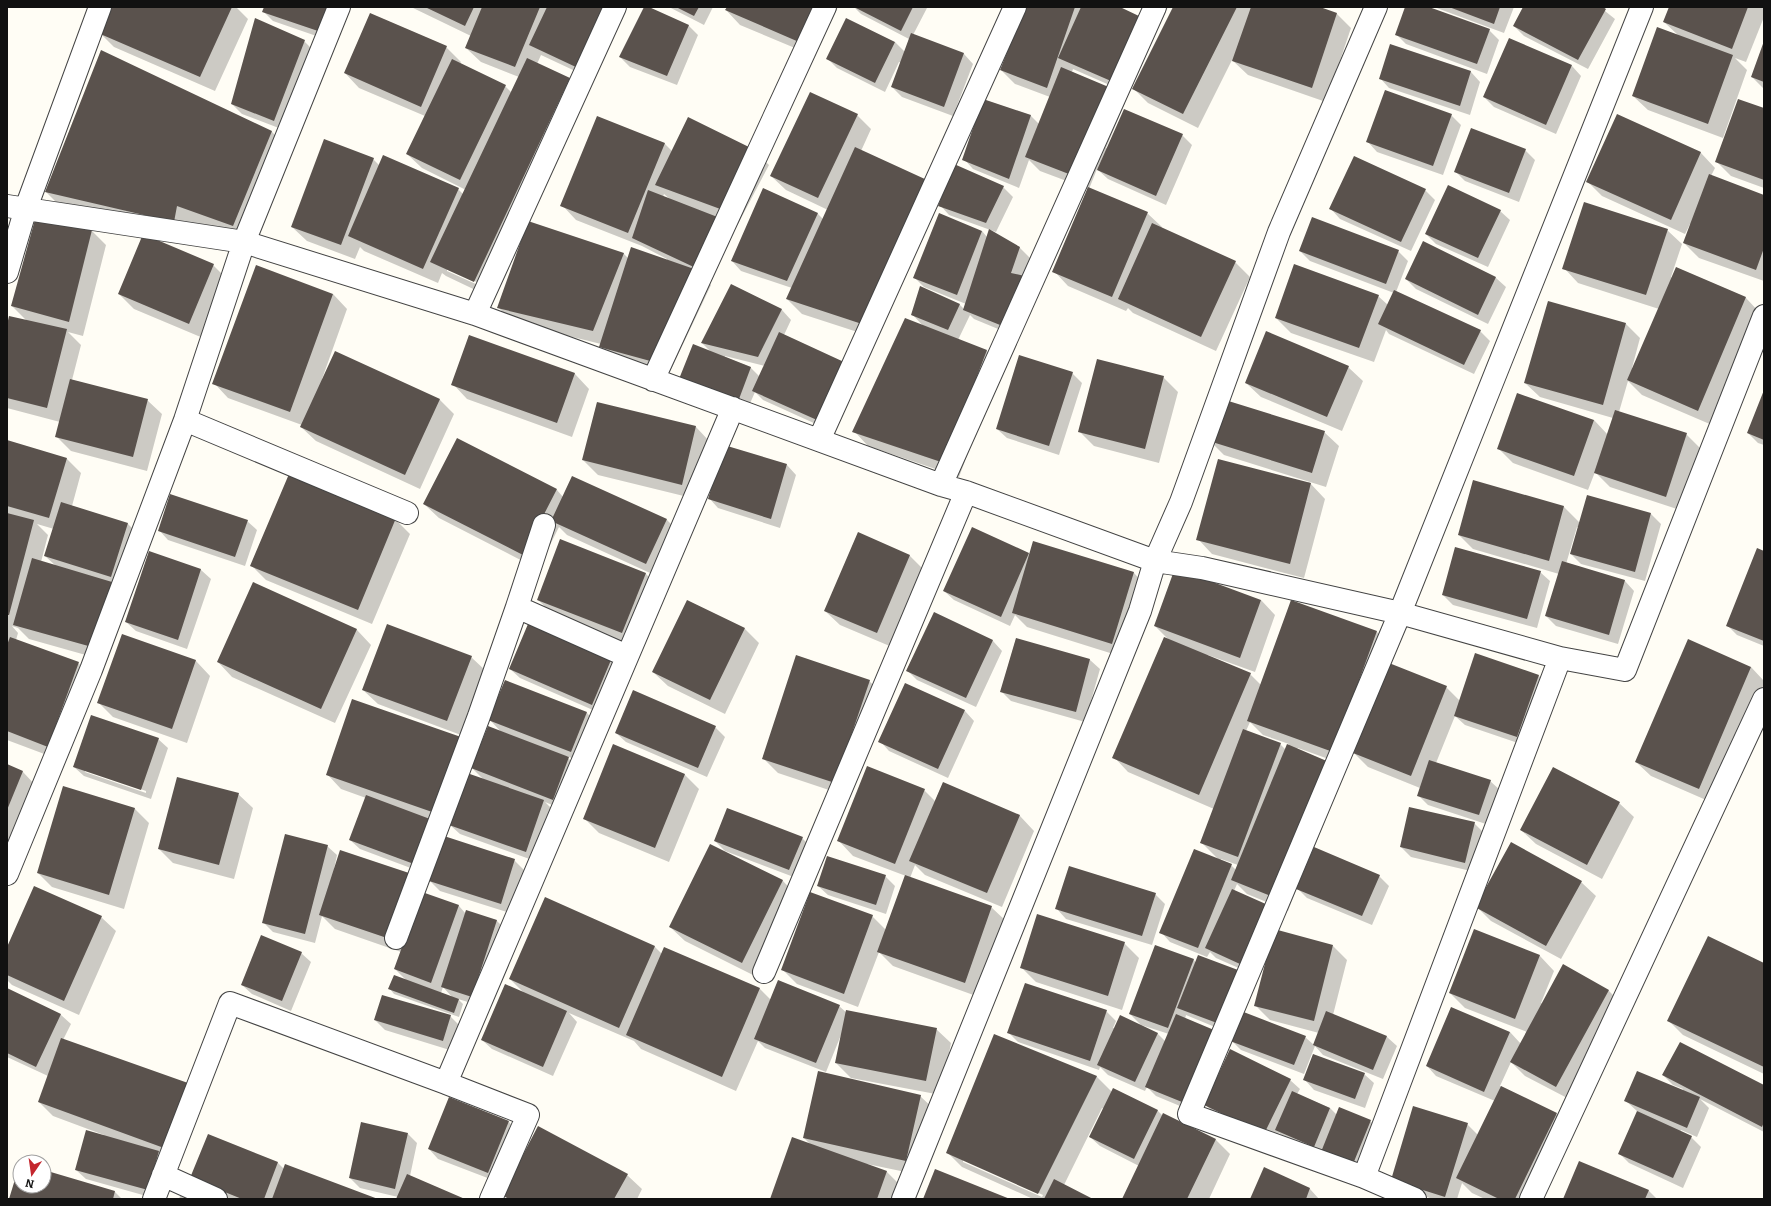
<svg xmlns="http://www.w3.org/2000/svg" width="1771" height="1206" font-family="Bitter,serif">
<rect width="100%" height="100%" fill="#fffdf5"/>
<path fill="#0003" fill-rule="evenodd" d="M113,7H236L248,19L215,91L114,47L99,32Z
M265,7H345L328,40L273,21L263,11Z
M411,7H615L588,77L541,55L537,64L570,79L584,94L488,296L446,276L442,273L438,283L364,251L360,247L355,259L307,241L292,227L373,159L380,166L458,189L463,194L466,190L422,168L407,154L425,116L359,88L345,73L446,47L461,62L460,64L505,86L512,93L519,77L481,62L466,48L471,36ZM447,269L479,283L478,285L447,271Z
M645,7L688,25L698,35L677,85L630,67L620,57Z
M669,7H713L704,25Z
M728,7H838L814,56L740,25L726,10Z
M854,7L927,8L913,35L964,54L973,64L953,116L902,97L892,87L901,63L899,62L885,92L837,68L827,58L895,42L905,52L909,39L861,14Z
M1026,7H1117L1121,90L1073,69L1072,72L1110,89L1125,103L1106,148L1182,135L1192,145L1166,205L1108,179L1097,169L1089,189L1147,213L1162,227L1161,229L1235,262L1250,277L1216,351L1133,313L1128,308L1126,311L1068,286L1054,271L1088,189L1040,171L1029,160L1019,188L973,169L964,159L984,100L1031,116L1039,124L1050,97L1015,84L1001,70Z
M1140,7H1168L1163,18Z
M1174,7H1317L1337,14L1351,28L1326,102L1248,75L1232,60L1198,128L1148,103L1133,88Z
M1406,7H1426L1489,30L1499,40L1487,74L1406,44L1396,34Z
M1434,7H1514L1504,33Z
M1524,7H1600L1615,19L1588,69L1524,36L1514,26Z
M1670,7H1764V17L1746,62L1735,58L1747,70L1723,138L1648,110L1633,96L1679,36L1664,22Z
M304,41L314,51L284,130L242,114L232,104Z
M1764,43V89L1752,77Z
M1391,46L1471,72L1480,82L1470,115L1389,88L1380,78Z
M102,52L272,132L291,151L252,244L65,211L46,192Z
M1572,66L1581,76L1556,134L1494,107L1484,97Z
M1764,109V188L1731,176L1717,162Z
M857,115L871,129L861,151L876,338L802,314L787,299L792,288L741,271L732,261L764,189L818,214L823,219L828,210L786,190L771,176Z
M1451,115L1461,125L1443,175L1377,152L1368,142Z
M1618,116L1701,153L1715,168L1711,176L1764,196V281L1699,258L1684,243L1691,225L1690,224L1685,234L1602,196L1588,182Z
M598,117L665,144L672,151L754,150L769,165L738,224L717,217L699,274L711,285L668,376L615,361L601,347V344L512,322L498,307L623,253L629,259L667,260V259L642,246L576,220L562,205ZM664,194L671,200L663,197Z
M1525,150L1535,160L1519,202L1465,181L1455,171Z
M1355,157L1425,190L1435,200L1411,251L1340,219L1331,209Z
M1003,187L1013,197L996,232L949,215L940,205Z
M1500,211L1510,220L1488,267L1436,244L1426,234Z
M1667,230L1682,244L1671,277L1672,278L1676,269L1746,298L1760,313L1712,425L1642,395L1628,381L1619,412L1686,434L1701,449L1680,510L1610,487L1595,472L1588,490L1513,463L1498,448L1594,420L1608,435L1613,418L1540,397L1525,383L1626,324L1640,338L1632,368H1633L1659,309L1578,283L1564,268Z
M92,231L106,245L83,336L68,332L81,345L72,380L147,400L162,414L147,471L71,451L56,436L60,422L7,408V329L27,321L12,306Z
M982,231L987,237L989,231L1020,248L1030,258L1023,277L1015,336L974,319L970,315L958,340L987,351L1001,365L959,477L868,446L854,431L924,327L912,314L920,288L960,305L964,309L966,304L924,287L914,277Z
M144,236L213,265L228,280L203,338L134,309L119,294Z
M1424,243L1496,278L1506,287L1488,324L1416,289L1406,279Z
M1300,251H1398L1408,261L1396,292L1480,331L1490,341L1474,374L1389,334L1386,330L1374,362L1291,333L1276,318L1378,296L1388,305L1394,293L1310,261Z
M732,285L782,310L791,320L784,335L827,429L763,400L755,392L748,408L690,388L711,352L702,343ZM725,356L765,366L760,377L750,367L725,357Z
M333,294L347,309L322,379L440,400L454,414L420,489L316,441L301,427L302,425L228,398L214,383Z
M469,336L575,374L589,389L572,437L467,399L453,384Z
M1348,367L1363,381L1342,431L1261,397L1246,383Z
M1072,373L1082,383L1059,455L1007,438L997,429Z
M1163,377L1178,392L1159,463L1094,446L1079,431Z
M1764,392V445L1758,443L1748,433Z
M597,403L696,427L710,442L696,499L598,475L583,460Z
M1324,432L1339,446L1326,487L1224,455L1210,441Z
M7,441L67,459L81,473L72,506L128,524L137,533L126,597L107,661L29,639L18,628L12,626L18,633L16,640L78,663L93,677L63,761L7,740ZM37,524L54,529L45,556L56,566L41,562L48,535Z
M787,465L796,475L780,528L718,508L709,498Z
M1309,482L1325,499L1304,578L1212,554L1198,539Z
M1473,482L1564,507L1580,523L1651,514L1661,524L1645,581L1581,564L1571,554L1579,527H1577L1566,564L1625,581L1634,591L1618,644L1556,626L1546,616L1559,574L1473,549L1459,535Z
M557,490L563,497L667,520L681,534L661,578L567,535L559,527L538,569L439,518L424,504Z
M395,519L410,534L372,624L266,580L252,566Z
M247,521L257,530L245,566L168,540L159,530Z
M858,533L910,556L924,570L892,647L840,625L825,611Z
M1034,543L1134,573L1148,588L1126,658L1027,627L1015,615L1010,626L954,600L944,591L1029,553L1030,555Z
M149,552L201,570L211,579L187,649L136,631L126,622Z
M1764,552V646L1737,635L1727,625Z
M1540,572L1550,581L1537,628L1453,605L1443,595Z
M645,573L660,588L637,647L553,614L538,600Z
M253,584L357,630L371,645L335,723L232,677L218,662Z
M1261,600L1275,615L1255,672L1208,655L1207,656L1250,674L1261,685L1292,601L1377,632L1391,647L1361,729L1446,687L1460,701L1538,675L1548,685L1527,746L1465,725L1455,716L1436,763L1490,781L1500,790L1489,825L1428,805L1418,795L1420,788L1368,767L1353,752L1348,766L1298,748L1297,749L1329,763L1343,777L1314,848L1379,876L1389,886L1372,925L1307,898L1297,888L1288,911L1247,894L1237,884L1234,891L1250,973L1216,958L1210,952L1207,957L1170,942L1161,932L1219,860L1201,842L1214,809L1128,772L1114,757L1169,640L1155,626ZM1250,722L1263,735L1289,744L1286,750L1280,744L1246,731ZM1221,859L1238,865L1236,870L1231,865L1220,861Z
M688,601L745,629L759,643L725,714L668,686L653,672Z
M934,614L993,641L1002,651L976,707L917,680L907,670Z
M122,636L196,661L210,676L187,743L113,717L99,703Z
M1016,639L1090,660L1100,669L1085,722L1011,701L1001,691Z
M471,657L486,671L461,735L378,704L363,690Z
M611,660L620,670L602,714L520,678L510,669Z
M1751,667L1764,681V684L1713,803L1651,776L1636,762Z
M505,681L587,713L596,723L581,761L566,756L578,768L562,809L545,802L553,810L535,861L460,834L450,825L424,873L360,849L350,840L366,798L341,789L327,774H468L484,780L472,768L502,733L490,720Z
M869,681L884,695L850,797L778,773L763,758Z
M965,711L974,721L948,778L889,751L880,741Z
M715,727L725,737L707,777L626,742L616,733Z
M158,739L168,748L151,799L84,776L74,767ZM85,770L146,791V793L85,772Z
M614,746L685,775L699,789L669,862L599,833L584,818Z
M7,766L23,772L37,787L7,859Z
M943,783L1020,816L1034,831L1002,907L925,875L915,865L910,878L991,907L1006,921L979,997L893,966L879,952L858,1007L797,984L782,969L872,916L886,930L906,876L853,856L839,841L924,790L935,801Z
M63,788L135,809L149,823L124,909L52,887L38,873Z
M238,794L253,808L234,879L173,863L159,849Z
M1619,803L1634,817L1602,879L1536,844L1521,830Z
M1474,823L1484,833L1475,872L1411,857L1401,847Z
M802,838L812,848L799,879L725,851L715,841Z
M327,846L337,855L334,869L421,893L459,906L466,914L496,920L506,930L481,1006L458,999L463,1004L459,1017L394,994L390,989L407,981L395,969L401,952L335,929L322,916L315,943L273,932L264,923ZM443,987L452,997L441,993Z
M710,846L783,881L797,896L757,977L685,941L670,927Z
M514,860L524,870L510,913L440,891L430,881Z
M885,876L895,886L886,914L828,895L818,886Z
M1581,882L1596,896L1561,959L1491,921L1476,906Z
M1155,894L1165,904L1152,945L1066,919L1057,909Z
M545,898L655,947L662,954L664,948L760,989L771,1000L839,1006L847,1013L936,1029L951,1043L941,1095L851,1078L836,1063L841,1035L826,1072L765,1048L758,1041L736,1091L641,1049L634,1041L569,1013L577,1022L553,1076L492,1049L482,1040L524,993L510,979Z
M101,917L116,931L79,1015L12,985L7,980V949Z
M1475,930L1540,956L1554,971L1541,1003L1543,1004L1563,966L1609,991L1623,1005L1571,1100L1525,1076L1511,1062L1500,1086L1556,1114L1571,1128L1536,1199H1485L1472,1193L1462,1183L1457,1199H1433L1402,1189L1467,1124L1478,1135L1495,1101L1436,1076L1427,1066L1510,1032L1521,1044L1527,1032L1465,1008L1450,993Z
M1124,943L1139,958L1122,1010L1036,982L1022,968Z
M1333,946L1347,960L1333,1015L1387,1037L1397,1046L1383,1079L1323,1055L1315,1046L1304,1074L1241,1050L1231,1040L1305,1037L1314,1045L1319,1033L1270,1020L1256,1006Z
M301,953L311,962L291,1011L252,994L242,985Z
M1193,959L1196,963L1227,1032L1186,1015L1185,1019L1192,1111L1156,1096L1147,1087L1145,1091L1108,1075L1100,1067L1099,1070L1018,1042L1009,1033L1106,1011L1116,1021L1113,1028L1157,1033L1166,1042L1169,1034L1141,1025L1130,1014Z
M1764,964V1074L1683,1035L1669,1021Z
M7,989L61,1015L71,1024L63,1040L202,1098L157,1199L86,1179L76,1170L104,1135L53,1116L39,1102L48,1076L7,1057Z
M450,1016L460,1026L453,1051L385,1030L375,1020Z
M1364,1074L1374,1083L1365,1108L1314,1090L1305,1080Z
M1663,1075L1764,1087V1132L1700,1099L1709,1108L1697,1137L1681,1130L1680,1132L1691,1137L1701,1147L1683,1188L1629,1163L1619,1153L1638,1112L1626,1101L1682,1091L1683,1089L1673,1085Z
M1096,1076L1112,1092L1114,1089L1158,1111L1163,1116L1164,1115L1216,1140L1230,1154L1209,1199H1124L1139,1166L1100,1146L1090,1137L1104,1109L1102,1108L1064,1185L1091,1199H1033L962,1167L948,1153ZM963,1159L1043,1195L1042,1197L963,1162Z
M1290,1080L1300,1089L1297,1094L1330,1108L1337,1115L1370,1121L1380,1130L1363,1173L1286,1140L1279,1133L1274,1143L1215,1114L1205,1104Z
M920,1096L935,1110L920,1175L867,1164V1165L887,1172L901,1186L897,1199H771L811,1145L804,1138Z
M509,1122L518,1132L498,1182L438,1159L429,1149Z
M408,1134L417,1143L410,1176L463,1199H397L398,1197L360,1188L350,1178Z
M208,1136L278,1163L284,1169L376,1199H229L201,1188Z
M20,1165V1186H44V1171L115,1192L122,1199H10Z
M1264,1169L1310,1189L1319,1199H1251Z
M627,1175L642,1189L637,1199H507L503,1195Z
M1649,1191L1657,1199H1564Z
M181,1193L195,1199H179Z"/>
<path fill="#5a524d" d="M112,7H232L200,77L98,33Z
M264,7H331L318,31L262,12Z
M425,7H474L465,26Z
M482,7H540L515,67L465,48Z
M547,7H608L578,68L529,45Z
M644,7H649L689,25L667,76L619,57Z
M676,7H699L694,16Z
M727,7H817L799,42L725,10Z
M854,7H913L901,31Z
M1025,7H1075L1047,88L1000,70Z
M1081,7H1120L1141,17L1111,81L1058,58Z
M1173,7H1237L1183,114L1132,89Z
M1251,7H1320L1337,13L1312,88L1232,61Z
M1405,7H1429L1490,29L1477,64L1395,35Z
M1449,7H1500L1494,24Z
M1523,7H1603L1606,9L1578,60L1513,26Z
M1669,7H1748L1732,49L1663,22Z
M370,13L447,46L421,107L344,73Z
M255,18L305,40L274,121L231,104Z
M846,18L895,42L875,83L826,59Z
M1657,27L1733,55L1708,124L1632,96Z
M911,33L964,53L944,107L891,87Z
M1509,38L1572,65L1546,125L1483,97Z
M1764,41V82L1751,77Z
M1390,44L1471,71L1460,106L1379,79Z
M101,50L272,131L233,226L177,206L174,222L45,192Z
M527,58L570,78L474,282L430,262Z
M452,59L506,85L460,180L406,154Z
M1061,67L1111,88L1074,176L1025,157Z
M1385,90L1452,114L1433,166L1366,142Z
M810,92L858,114L818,198L770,176Z
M983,99L1031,115L1009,179L962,160Z
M1738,99L1764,108V180L1715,162Z
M1124,109L1183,134L1156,196L1097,170Z
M1617,114L1701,152L1671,220L1586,182Z
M597,116L665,143L628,233L560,206Z
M688,117L755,150L723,210L655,185Z
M1471,128L1526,149L1509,193L1454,172Z
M324,139L374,158L341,245L291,227Z
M855,147L927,180L862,324L786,299Z
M383,155L459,188L423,269L348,236Z
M1354,156L1426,189L1401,242L1329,209Z
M954,164L1004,186L986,223L938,206Z
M1709,174L1764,195V248L1756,270L1683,243Z
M1448,185L1501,210L1478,258L1425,234Z
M1088,187L1148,212L1112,297L1052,272Z
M763,188L818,213L787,281L731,261Z
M648,190L720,218L698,269L632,238Z
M1584,202L1668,229L1646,295L1562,269Z
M939,213L982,231L957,295L913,278Z
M36,216L92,230L69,322L11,306Z
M1312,217L1399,250L1386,284L1299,251Z
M528,221L624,253L593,331L497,308Z
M1152,223L1236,261L1201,337L1118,299Z
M989,229L1020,247L1011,273L1029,277L1005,327L963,310Z
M143,234L214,264L189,324L118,294Z
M1423,241L1496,277L1478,315L1405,279Z
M631,247L697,270L654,362L599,347Z
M1294,264L1379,295L1359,348L1275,318Z
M256,265L333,294L290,412L212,384Z
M1676,267L1746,297L1698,411L1627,380Z
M731,284L782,309L758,357L701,343Z
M920,286L960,304L948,330L911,315Z
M1394,290L1481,330L1464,365L1378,324Z
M1548,301L1626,323L1603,405L1524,383Z
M9,316L67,329L47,408L7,398V325Z
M905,318L987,350L944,463L852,432Z
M1266,331L1349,366L1327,417L1245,383Z
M779,332L844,362L817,420L752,391Z
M469,335L575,373L557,423L451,385Z
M693,344L751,367L739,399L679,379Z
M335,351L440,399L405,475L300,427Z
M1019,355L1073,372L1049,446L996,429Z
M1097,359L1164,376L1145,449L1078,432Z
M70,379L148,399L133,457L55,437Z
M1764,390V440L1747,433Z
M1517,393L1594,420L1574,476L1497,449Z
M1222,399L1325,431L1312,473L1209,441Z
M597,402L696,426L682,485L582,460Z
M1615,410L1687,433L1666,497L1594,473Z
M457,438L557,489L523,555L423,504Z
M7,440L67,458L49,518L7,506Z
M724,445L787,464L771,519L708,499Z
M1218,459L1311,483L1290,564L1196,540Z
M289,474L396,518L358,610L250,566Z
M572,476L667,519L646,564L551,521Z
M1473,480L1564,506L1549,561L1458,535Z
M170,494L248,520L235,557L158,531Z
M1587,495L1651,513L1635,572L1570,554Z
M61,502L128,523L111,577L44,556Z
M7,513L34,520L9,615H7Z
M972,527L1029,553L1001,617L943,591Z
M858,532L910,555L877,633L824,611Z
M560,539L646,573L622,633L537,600Z
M1033,541L1134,572L1112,644L1012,613Z
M1455,547L1541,571L1527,619L1442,595Z
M1757,548L1764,551V641L1726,626Z
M149,551L201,569L178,640L125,622Z
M32,558L112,582L92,647L13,625Z
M1562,561L1625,580L1609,635L1545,616Z
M1175,568L1261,600L1240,658L1154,626Z
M253,582L357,629L321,709L217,662Z
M687,600L745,628L710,700L652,672Z
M1291,600L1377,631L1333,752L1247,721Z
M934,612L993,640L966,698L906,671Z
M387,624L472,656L447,721L362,690Z
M528,624L611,660L592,705L509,669Z
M122,634L196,660L172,729L97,703Z
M10,637L79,662L48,747L7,731V645Z
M1164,637L1251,673L1199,795L1112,758Z
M1016,638L1090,659L1076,712L1000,692Z
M1688,639L1751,667L1699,789L1635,762Z
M1475,653L1539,675L1517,737L1454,716Z
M796,655L870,680L835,783L762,759Z
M1389,663L1447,686L1411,776L1353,753Z
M505,680L587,712L571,752L488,720Z
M905,683L965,710L938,769L878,742Z
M633,690L716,726L698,768L615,733Z
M352,699L461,737L435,813L326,775Z
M91,715L159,738L141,790L73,767Z
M488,726L569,757L553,800L471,768Z
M1243,729L1281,743L1238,857L1200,843Z
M613,744L685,774L655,848L583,819Z
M1287,744L1329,762L1273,897L1231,880Z
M1429,760L1491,780L1479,815L1417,796Z
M7,764L23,771L7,810Z
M867,766L925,789L895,864L837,841Z
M1553,767L1620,802L1587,865L1520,830Z
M467,773L544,800L526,852L449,825Z
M177,777L239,793L219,865L158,849Z
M943,782L1020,815L987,893L909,861Z
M63,786L135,808L109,895L37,873Z
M366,795L430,819L414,864L349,840Z
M1409,807L1475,822L1465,863L1400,847Z
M727,808L803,837L789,870L714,841Z
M285,834L328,845L305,934L262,923Z
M444,836L515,859L501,904L429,881Z
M1511,842L1582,881L1546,946L1475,907Z
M710,844L783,880L742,963L669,927Z
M1314,847L1380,875L1362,916L1296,889Z
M1194,849L1232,864L1198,948L1159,933Z
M340,850L409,873L387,938L319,915Z
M827,856L886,875L876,905L817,886Z
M1069,866L1156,893L1142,936L1055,909Z
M905,875L992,906L965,983L877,952Z
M34,886L102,916L64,1001L7,975V947Z
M1232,889L1268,905L1240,964L1205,948Z
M422,892L459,905L431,983L394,969Z
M810,892L873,915L844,994L781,970Z
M545,897L655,946L619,1028L509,979Z
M466,910L497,920L472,997L441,987Z
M1037,914L1125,942L1108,996L1020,968Z
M1274,929L1333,945L1314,1021L1254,1006Z
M1474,929L1540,955L1515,1019L1449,993Z
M261,935L302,952L282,1001L241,985Z
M1708,936L1764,963V1067L1667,1021Z
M1155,945L1194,959L1168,1028L1129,1014Z
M664,947L760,988L722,1077L626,1035Z
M1198,955L1238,970L1217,1023L1177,1008Z
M1563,964L1609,990L1556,1087L1510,1062Z
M394,975L459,999L454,1013L388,989Z
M778,980L840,1005L816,1063L754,1039Z
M1025,983L1107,1010L1090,1061L1007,1033Z
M505,984L567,1011L543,1067L481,1040Z
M7,988L61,1014L36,1067L7,1053Z
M382,995L451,1015L443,1041L374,1020Z
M1451,1007L1510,1032L1484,1092L1426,1066Z
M846,1010L937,1028L926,1081L835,1063Z
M1241,1011L1306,1036L1294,1065L1230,1041Z
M1326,1011L1387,1036L1373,1070L1313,1045Z
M1176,1014L1214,1030L1182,1102L1145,1087Z
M1120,1015L1158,1033L1135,1082L1097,1065Z
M994,1034L1097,1076L1038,1194L946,1153Z
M61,1038L188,1083L164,1148L38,1102Z
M1680,1042L1764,1085V1122L1762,1127L1662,1075Z
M1230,1049L1291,1079L1264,1134L1204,1105Z
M1313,1054L1365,1073L1355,1099L1303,1080Z
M818,1071L921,1095L906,1161L803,1138Z
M1637,1071L1700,1097L1687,1128L1624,1101Z
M1501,1086L1557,1113L1515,1199H1499L1456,1178Z
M1113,1088L1158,1110L1134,1159L1089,1137Z
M1292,1091L1330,1108L1314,1147L1275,1130Z
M449,1097L509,1121L488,1173L428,1149Z
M1413,1106L1468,1123L1445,1197L1391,1180Z
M1339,1107L1371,1120L1353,1164L1321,1152Z
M1637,1111L1692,1136L1673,1178L1618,1154Z
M1163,1113L1216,1139L1187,1199H1122Z
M361,1122L408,1133L395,1189L349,1178Z
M538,1126L628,1174L614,1199H509L502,1195Z
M86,1130L159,1151L148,1190L75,1170Z
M208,1134L278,1162L264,1199H242L190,1178Z
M792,1137L887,1171L877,1199H770Z
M1579,1161L1649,1190L1645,1199H1563Z
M20,1163V1186H44V1170L115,1191L113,1199H9Z
M285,1164L378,1199H272Z
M1264,1167L1310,1188L1306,1199H1250Z
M935,1169L1010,1199H923Z
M407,1174L465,1199H396Z
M1054,1179L1093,1199H1044Z"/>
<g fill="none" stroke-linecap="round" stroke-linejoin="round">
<g stroke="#444" stroke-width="24">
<path id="minor" d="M7,206L244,242L475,314L941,485L966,492L1155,561L1202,568L1400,613L1560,658
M7,272L26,208L100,7
M475,314L615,7
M653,380L825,7
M185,420L407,513
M819,440L1015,7
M941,485L1155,7
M544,525L517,607L627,656
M7,874L91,670L185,420L244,242L339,7
M396,938L479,716L517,607
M764,972L966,492
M446,1083L528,1115L491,1199
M163,1175L216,1199
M1364,1177L1189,1114L1400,613L1642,7
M154,1199L230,1003L446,1083L733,408
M903,1199L1140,611L1155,561L1181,502L1279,232L1376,7
M1415,1199L1364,1177L1560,658L1625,670L1764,316
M1531,1199L1764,699"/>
</g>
<use href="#minor" stroke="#fff" stroke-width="22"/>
</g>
<rect width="1771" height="1206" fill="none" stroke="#111111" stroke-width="16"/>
<g transform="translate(32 1174) rotate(193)"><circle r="19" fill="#ffffff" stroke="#a0a0a0"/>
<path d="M0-3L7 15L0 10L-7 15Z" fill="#c4262e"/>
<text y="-6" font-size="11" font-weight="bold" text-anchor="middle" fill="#111111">N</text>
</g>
</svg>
